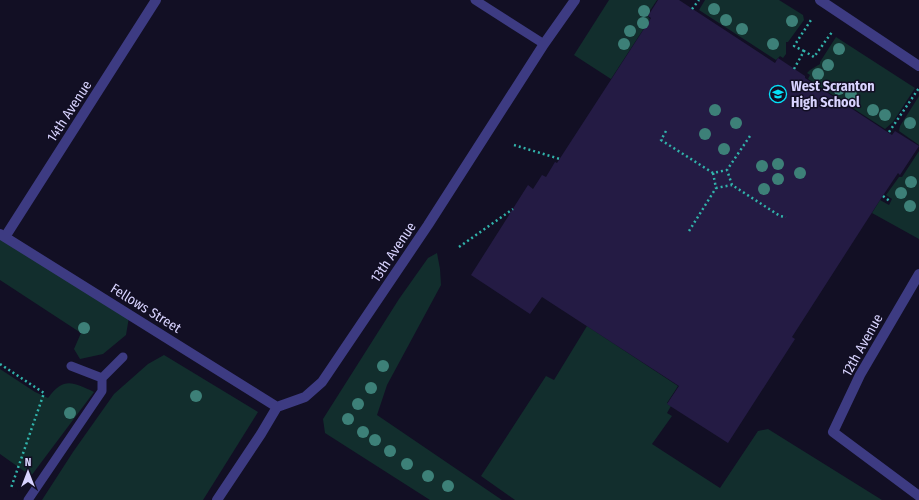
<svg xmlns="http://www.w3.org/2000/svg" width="919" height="500" font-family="'Fira Sans Condensed',sans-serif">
<rect width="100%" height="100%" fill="#120f24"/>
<path fill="#122e2d" d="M609,0H657L647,15L650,19L611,79L574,55Z
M705,0H779L803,15L804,20L788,42H786V54L783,58L780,56L776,60L699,10Z
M836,37L915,88L893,122L885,129L808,79L810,75L807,73L810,70L820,64V62Z
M919,96V145L899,131L900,126Z
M919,151V239L872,213L880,200L889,205L892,199L886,195L899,177H902Z
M0,235L129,317L126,335L103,354L80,359L74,349L81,333L0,280Z
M437,253L440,269L441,285L387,385L377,415L502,500H430L325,433L323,419L399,299L428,258Z
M587,326L678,386L667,403L671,406L667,413L672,416L652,444L720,488L758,431L768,429L882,500H515L481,476L546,376L554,380Z
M164,355L258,412L203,500H42L73,452L114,394L148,364Z
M0,369L35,392L48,398C64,377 72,382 94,392L31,476L0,454Z"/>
<path fill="#241b44" d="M658,0H679L775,63L778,58L805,76V78L892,135L895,131L919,146L900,175L898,173L880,200L792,337L795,339L728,443L667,404L679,386L542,297L530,314L471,275L528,185L533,189L542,175L546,177L555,162L557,163L651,18L648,16Z"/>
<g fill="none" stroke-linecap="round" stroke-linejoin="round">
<path stroke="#31b3ab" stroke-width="2.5" stroke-dasharray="2 3" stroke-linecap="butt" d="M692,9L699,0
M804,51L794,46L811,20
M794,69L804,51L814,57L832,32
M666,131L661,140L713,173L727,170
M889,132L919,88
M750,136L727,170L732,185L780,216L786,217
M514,145L560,159
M713,173L716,188L732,185
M883,196L891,202
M689,231L716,188
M459,247L513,209
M0,364L44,393L11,488"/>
<path stroke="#3d3b82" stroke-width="9" d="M475,0L544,44
M71,366L102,378L123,357
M28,500L102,391V378"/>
<path stroke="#3d3b82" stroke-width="10" d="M0,234L277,407
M5,237L156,0
M919,274L860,375L833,432L919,496
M217,500L261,434L277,407L305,397L322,382L428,225L544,44L575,0"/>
<path stroke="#3d3b82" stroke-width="10" d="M820,0L919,66"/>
</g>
<g fill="#3d8078">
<circle cx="714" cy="9" r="6"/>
<circle cx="644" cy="11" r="6"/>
<circle cx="726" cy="20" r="6"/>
<circle cx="792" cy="21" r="6"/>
<circle cx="643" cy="23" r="6"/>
<circle cx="742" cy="29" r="6"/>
<circle cx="630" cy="31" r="6"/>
<circle cx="624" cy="44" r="6"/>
<circle cx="773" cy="44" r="6"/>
<circle cx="839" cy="49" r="6"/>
<circle cx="828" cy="65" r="6"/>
<circle cx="818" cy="74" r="6"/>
<circle cx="839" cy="89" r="6"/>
<circle cx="851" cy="95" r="6"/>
<circle cx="715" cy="110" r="6"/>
<circle cx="873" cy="110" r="6"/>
<circle cx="885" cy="115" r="6"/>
<circle cx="736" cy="123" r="6"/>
<circle cx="910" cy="123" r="6"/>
<circle cx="705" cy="134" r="6"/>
<circle cx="724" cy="149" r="6"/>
<circle cx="778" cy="164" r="6"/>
<circle cx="762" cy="166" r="6"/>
<circle cx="800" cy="173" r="6"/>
<circle cx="778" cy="179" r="6"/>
<circle cx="911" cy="182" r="6"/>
<circle cx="764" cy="189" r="6"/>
<circle cx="901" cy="193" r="6"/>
<circle cx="910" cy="206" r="6"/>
<circle cx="84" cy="328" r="6"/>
<circle cx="383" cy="366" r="6"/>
<circle cx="371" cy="388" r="6"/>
<circle cx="196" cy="396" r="6"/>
<circle cx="358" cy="404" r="6"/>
<circle cx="70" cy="413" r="6"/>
<circle cx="348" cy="419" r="6"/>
<circle cx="363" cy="432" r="6"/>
<circle cx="375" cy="440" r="6"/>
<circle cx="390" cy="451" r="6"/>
<circle cx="407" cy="464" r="6"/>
<circle cx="428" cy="476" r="6"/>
<circle cx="448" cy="486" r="6"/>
</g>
<defs>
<g id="school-ring" transform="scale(0.9)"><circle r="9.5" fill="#120f24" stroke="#05e0f7" stroke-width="1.5"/><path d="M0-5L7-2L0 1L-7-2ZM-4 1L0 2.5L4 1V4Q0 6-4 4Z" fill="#05e0f7"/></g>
</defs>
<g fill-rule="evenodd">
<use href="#school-ring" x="778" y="94"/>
</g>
<g text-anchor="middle" stroke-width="3" stroke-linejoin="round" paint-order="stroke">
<g font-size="14" font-weight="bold" fill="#d8d3fe" stroke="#120f24" text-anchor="start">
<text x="791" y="91">West Scranton<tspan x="791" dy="16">High School</tspan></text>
</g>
<g font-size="14" fill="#d8d3fe" stroke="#120f24">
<text transform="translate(69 111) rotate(-57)" y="5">14th Avenue</text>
<text transform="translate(393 252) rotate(-56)" y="5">13th Avenue</text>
<text transform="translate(146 308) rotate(32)" y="5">Fellows Street</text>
<text transform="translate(862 345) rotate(-61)" y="5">12th Avenue</text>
</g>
</g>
<g transform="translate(28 472)" stroke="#120f24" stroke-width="3" paint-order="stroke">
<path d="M0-3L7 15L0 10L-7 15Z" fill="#d8d3fe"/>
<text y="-6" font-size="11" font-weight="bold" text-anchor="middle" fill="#d8d3fe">N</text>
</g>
</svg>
